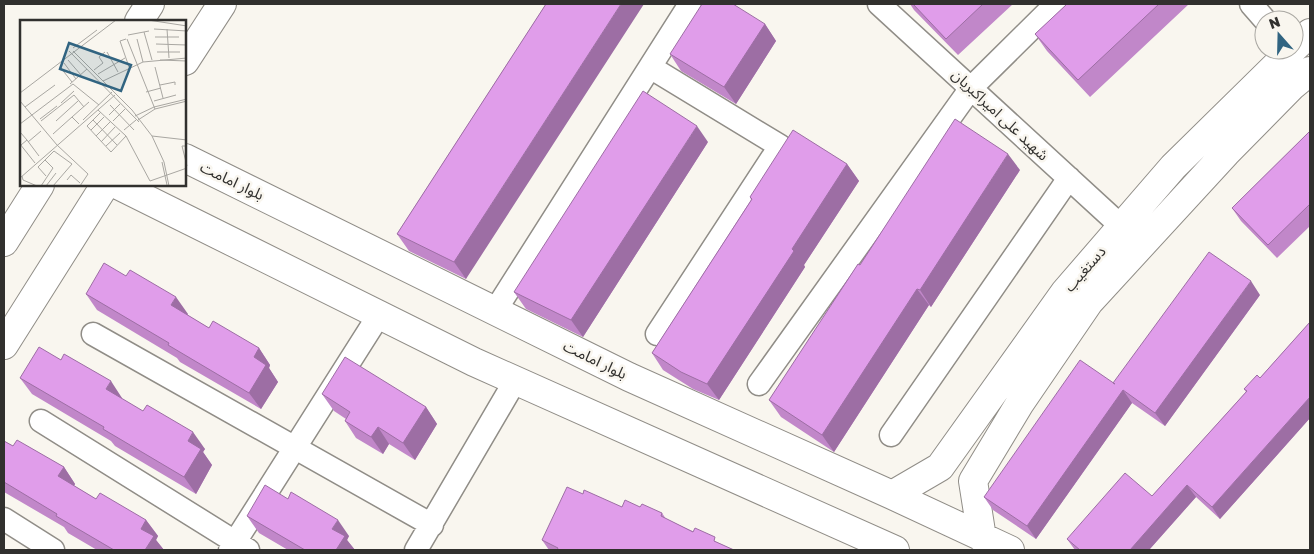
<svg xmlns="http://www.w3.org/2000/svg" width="1314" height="554" font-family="'Golos Text','Noto Sans Arabic',sans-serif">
<rect width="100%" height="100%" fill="#f9f6ef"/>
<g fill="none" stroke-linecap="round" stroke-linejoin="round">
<g stroke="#908d87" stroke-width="25">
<path id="street" d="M879,4L1122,227
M1251,4L1265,20
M495,311L650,67
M93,334L432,525
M657,334L780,146L650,67L690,4
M759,384L971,88L1056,4
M41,421L248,550
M891,435L1069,178
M4,519L53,550
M230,550L379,315
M416,550L515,381"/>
</g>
<g stroke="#908d87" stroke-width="30">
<path id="secondary" d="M139,21L150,4
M1294,48L1310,33
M185,61L222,4
M185,158L629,377L892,495L1010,550
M118,185L474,362L895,550
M4,242L40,185
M4,345L105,185
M892,495L940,467L1065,292L1173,167L1292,50
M982,538L973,481L1020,403L1089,302L1226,153L1292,86L1310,71"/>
</g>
<use href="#street" stroke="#fff" stroke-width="22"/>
<use href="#secondary" stroke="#fff" stroke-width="28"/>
</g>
<path fill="#c187c9" d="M546,4L466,279L409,251L397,234Z
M910,4H1013L958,55L914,10Z
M1067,4H1189L1090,97L1047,51L1035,34Z
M765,24L776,41L736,104L681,71L670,54Z
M1310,131V226L1277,258L1241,221L1232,208Z
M708,142L583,337L526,309L514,292Z
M847,164L859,181L804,265L805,267L719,400L693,389L663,370L652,353L751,200L750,197Z
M1020,170L931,307L929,305L834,452L781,417L769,400L860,265Z
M86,294L188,314L187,315L209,328L259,348L270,365L269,368L278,382L261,409L180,362L177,358L97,310Z
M1260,295L1165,426L1132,403L1036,539L993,510L984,497L1114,383Z
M1310,322V418L1220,519L1196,497L1149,550H1075L1067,539L1152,496L1246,392L1244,389L1260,378Z
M20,378L122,398V399L205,449L203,452L212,465L196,494L115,446L111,441L32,394Z
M322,394L426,407L437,424L415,460L389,444L383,454L356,438L345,421L346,419L334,411Z
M4,441L13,446L64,467L75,484L74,486L96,499L146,520L158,536L156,540L164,550H97L68,533L64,527L4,492Z
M583,494L622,507H640L662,513L666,519L734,550H549L542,540Z
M247,516L349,536L347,540L355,550H288L259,533Z"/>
<path fill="#9d6ea4" d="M621,4H644L466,279L454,262Z
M765,24L776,41L736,104L724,87Z
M697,126L708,142L583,337L571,320Z
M1008,154L1020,170L931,307L920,290Z
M847,164L859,181L804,265L805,267L719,400L707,384L792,249Z
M1251,281L1260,295L1165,426L1155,413Z
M917,289L929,305L834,452L822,435Z
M176,297L188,314L183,322L171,305Z
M259,348L270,365L269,368L278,382L261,409L249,393L254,357Z
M111,381L122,398L117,406L106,389Z
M1123,390L1132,403L1036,539L1027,526Z
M1310,397V418L1220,519L1212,507Z
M426,407L437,424L415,460L403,443Z
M378,427L389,444L383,454L371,437Z
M193,432L205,449L203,452L212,465L196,494L184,477L188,441Z
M64,467L75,484L70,493L58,476Z
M1187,485L1196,497L1149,550H1130Z
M146,520L158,536L156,540L164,550H145L141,529Z
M338,520L349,536L347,540L355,550H336L332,529Z"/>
<path fill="#e09dea" stroke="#9d6ea4" d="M546,4H621L454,262L397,234Z
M702,4H733L765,24L724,87L670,54Z
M913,4H983L946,39Z
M1067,4H1159L1078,80L1035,34Z
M643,91L697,126L571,320L514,292Z
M955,119L1008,154L920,290L917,289L822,435L769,400L858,264L860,265Z
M793,130L847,164L792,249L794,251L707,384L681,372L652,353L752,199L750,197Z
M1310,131V204L1268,245L1232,208Z
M1209,252L1251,281L1155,413L1123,390L1027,526L984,497L1080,360L1115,384L1113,383Z
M104,263L126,276L130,270L176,297L171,305L209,328L213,321L259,348L254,357L266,365L249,393L168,345L169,343L86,294Z
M1310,322V397L1212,507L1187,485L1130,550H1080L1067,539L1125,473L1152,496L1247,391L1244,389L1257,375L1260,378Z
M39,347L61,360L64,354L111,381L106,389L143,411L147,405L193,432L188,441L201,449L184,477L103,429L104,427L20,378Z
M345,357L426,407L403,443L378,427L371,437L345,421L350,412L322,394Z
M17,440L64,467L58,476L96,499L100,493L146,520L141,529L154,536L145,550H114L56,516L57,514L4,482V441L13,446Z
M265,485L288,499L291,492L338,520L332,529L345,536L336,550H305L247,516Z
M567,487L583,494L584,490L622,507L625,500L640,507L642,504L662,513L661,516L693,532L695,528L715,537L714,541L734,550H557L558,548L542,540Z"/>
<g text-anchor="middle" stroke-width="5" stroke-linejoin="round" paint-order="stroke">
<g font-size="15" fill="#31302e" stroke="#f9f6ef">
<text transform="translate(1000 115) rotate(43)" y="5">شهید علی امیراکبریان</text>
<text transform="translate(232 181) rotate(26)" y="5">بلوار امامت</text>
<text transform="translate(1085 269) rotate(-49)" y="5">دستغیب</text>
<text transform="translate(595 360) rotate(26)" y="5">بلوار امامت</text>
</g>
</g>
<g transform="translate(20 20)">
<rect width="166" height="166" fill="#f9f6ef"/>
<path fill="none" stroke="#a9a7a2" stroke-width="1" d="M128,0L167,6M134,9L167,11M147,9L149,38M124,12L132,40M108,15L129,11M135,17H159M106,19L100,21L109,47M107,19L135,89M117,19L123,42M136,24L167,25M53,28L77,10M49,31L119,102M53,31L112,90L132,116L144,142L149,166M87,32L98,52M137,32H160M48,40L61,55M140,40L167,41M44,43L56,59M40,47L52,62M135,47L143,78M74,50L83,43L79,37L85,32M78,54L105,38M83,61L123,42L167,38M50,64L67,49M140,65L155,62V65M126,72L141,68M0,73L96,0M0,81L37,125L68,154L60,166M134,81L156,75M41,83L54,71M90,85L114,110M5,87L35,65M78,90L106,116L130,161M81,92L67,106L91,132L106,116M89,95L100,84M115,96L134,87L167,79M20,99L37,86M63,100L92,72M73,100L97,125M118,100L135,89L167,81M21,101L54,75L64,87M36,101L58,81M93,101L105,89M0,104L53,64L79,85M59,104L52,97L69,82M71,110L84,97M104,110L116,100M0,112L7,120L1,125M33,114L52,97M76,116L91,101M132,116L167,120M7,120L19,136M8,122L21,111M81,122L95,107M0,124L15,143M86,126L100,113M167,126H162L167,146M142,142L147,165M2,156L3,160L17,166M26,156L18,147L34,131L52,144M0,158L95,75M47,160L51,155L60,163M130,161L167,148M21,166L33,148L25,140M26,166L36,153M33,166L52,144"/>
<path fill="#316481" fill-opacity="0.15" stroke="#316481" stroke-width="2.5" d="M49,23L111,45L101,71L40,49Z"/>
<rect width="166" height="166" fill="none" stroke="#31302e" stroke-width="2.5"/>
</g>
<rect width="1314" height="554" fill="none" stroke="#31302e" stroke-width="10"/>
<g transform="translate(1279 35) rotate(340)"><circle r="24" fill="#f9f6ef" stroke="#a9a7a2"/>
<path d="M0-4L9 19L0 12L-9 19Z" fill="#316481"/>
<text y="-8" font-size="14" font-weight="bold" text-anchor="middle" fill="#31302e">N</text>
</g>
</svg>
